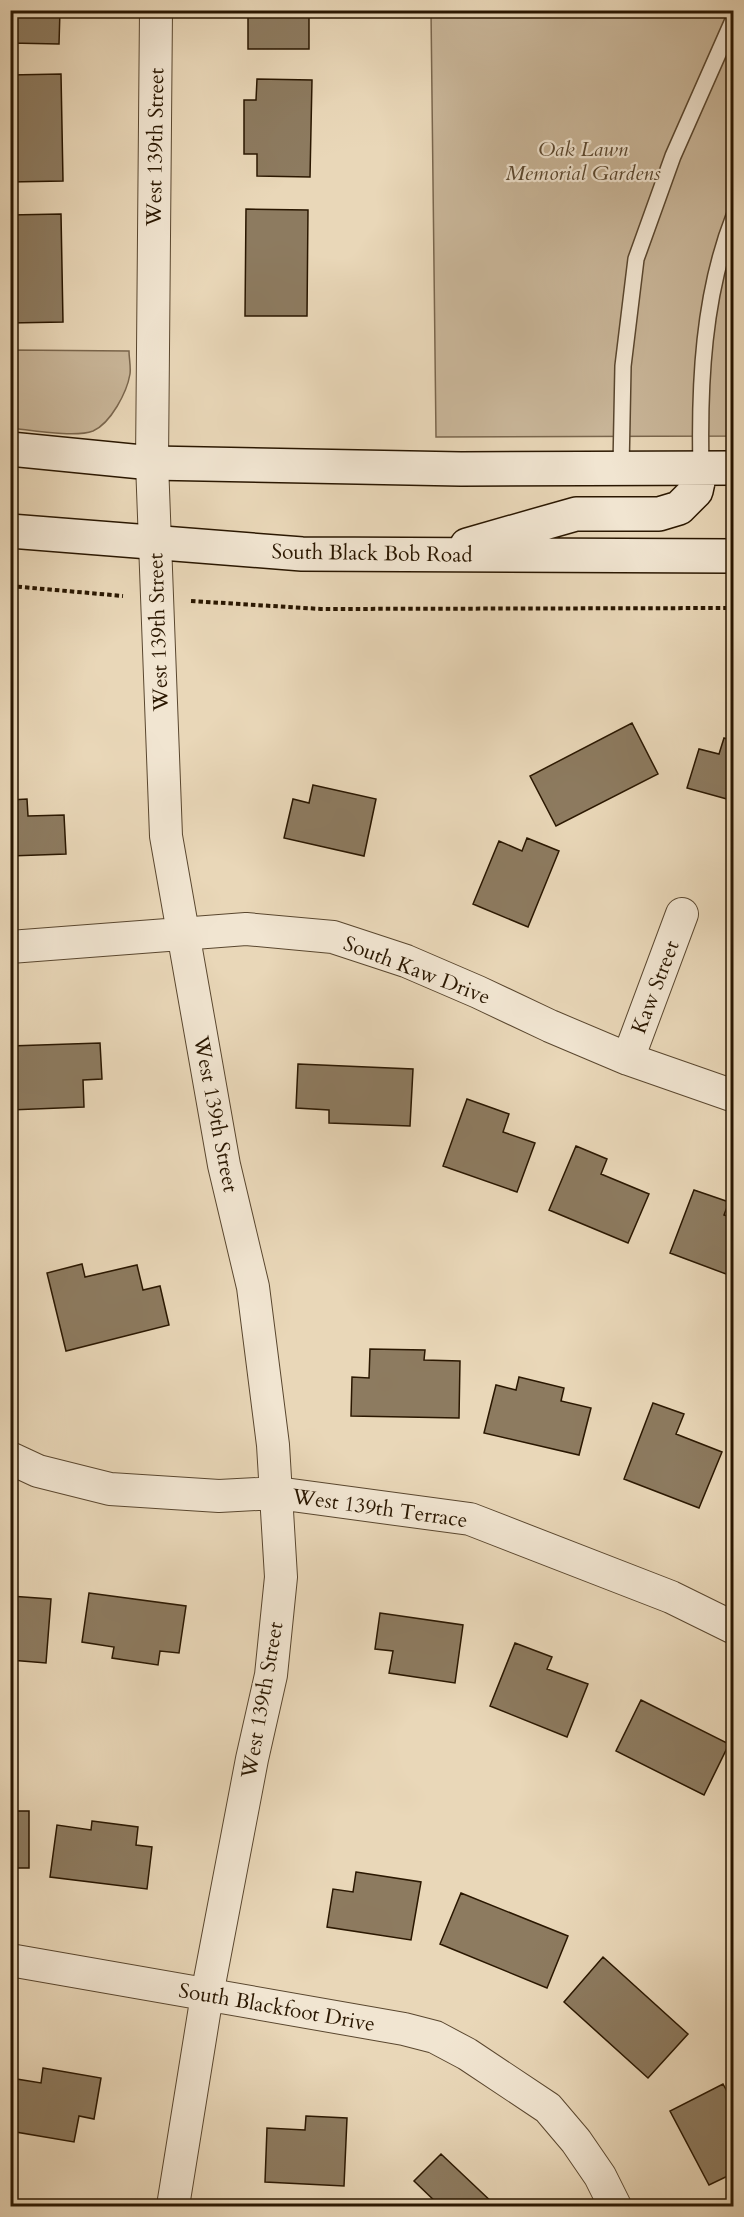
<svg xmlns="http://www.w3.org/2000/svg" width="744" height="2217" font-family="Cardo,serif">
<rect width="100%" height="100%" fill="#e9d7b8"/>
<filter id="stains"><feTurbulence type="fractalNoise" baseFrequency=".00333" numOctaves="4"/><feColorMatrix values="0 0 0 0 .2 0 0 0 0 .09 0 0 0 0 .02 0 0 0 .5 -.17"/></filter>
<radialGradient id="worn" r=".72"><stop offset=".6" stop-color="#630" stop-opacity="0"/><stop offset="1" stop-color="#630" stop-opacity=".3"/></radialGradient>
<path fill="#c9b699" stroke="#7a664d" stroke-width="1.5" d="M431,11H733V436L436,437Z
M11,350L129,351C129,358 131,367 130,374C127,392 111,423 93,431C75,438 31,430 11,428Z"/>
<path fill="#8d7b60" stroke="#2a1701" stroke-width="1.5" d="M10,10H60L59,44L10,43Z
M248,10H309V49H248Z
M61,74L63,181L10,182V75Z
M257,79L312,80L310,177L257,176V154H244V100H256Z
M246,209L308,210L307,316H245Z
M61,214L63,322L10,323V215Z
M632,723L658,774L556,826L530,776Z
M724,738L734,741V801L687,788L699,749L719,754Z
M313,785L376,799L364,856L284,838L293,799L309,803Z
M27,799L28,816L64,815L66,854L10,856V800Z
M527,838L559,851L528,927L473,904L499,841L522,851Z
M100,1043L102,1079L83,1080L84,1107L10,1110V1046Z
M298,1064L413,1069L410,1126L329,1123V1110L296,1108Z
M467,1099L509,1114L503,1132L535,1143L517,1192L443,1166Z
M576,1146L607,1159L601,1174L649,1194L628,1243L549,1210Z
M694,1190L729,1202L724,1215L734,1218V1277L670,1253Z
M82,1264L85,1277L137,1265L143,1290L160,1286L169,1325L66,1351L47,1273Z
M370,1349L425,1350L424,1360L460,1361L459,1418L351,1416L352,1377L369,1378Z
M519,1377L564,1388L561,1401L591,1408L579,1455L484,1433L496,1385L516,1390Z
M653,1403L684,1414L676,1434L722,1452L699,1508L624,1479Z
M89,1593L186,1606L179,1653L160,1651L158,1665L112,1658L114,1647L82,1642Z
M10,1596L51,1599L46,1663L10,1660Z
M380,1613L463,1625L455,1683L389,1673L393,1651L375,1649Z
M515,1643L552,1657L547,1669L588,1684L567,1737L490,1706Z
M641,1700L729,1744L704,1795L616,1751Z
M10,1811H29V1868H10Z
M92,1821L138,1827L136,1845L152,1847L147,1889L50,1877L57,1825L91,1830Z
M356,1872L421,1882L411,1940L327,1927L333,1889L353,1892Z
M461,1893L568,1936L547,1988L440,1944Z
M603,1957L688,2034L648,2078L564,2002Z
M43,2068L101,2078L94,2119L79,2116L74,2142L10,2131V2078L41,2083Z
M723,2084L734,2104V2173L709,2185L670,2111Z
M306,2116L347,2118L344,2186L265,2182L267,2128L305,2130Z
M441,2154L496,2206H440L414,2181Z"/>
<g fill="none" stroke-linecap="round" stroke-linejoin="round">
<g stroke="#5a472f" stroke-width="18">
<path id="service" d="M621,468L623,366L636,259L673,156L734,18
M701,468C699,384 703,295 734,216"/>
</g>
<g stroke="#5a472f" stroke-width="34">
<path id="minor" d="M156,10L152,463L166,836L224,1165L253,1287L273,1445L281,1577L271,1675L252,1759L207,1995L173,2206
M10,947L246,929L333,937L406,961L478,992L550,1026L628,1059L734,1096
M628,1059L682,914
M10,1458L38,1471L110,1489L219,1496L277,1493L470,1519L671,1597L734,1628
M10,1960L404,2029L435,2037L467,2054L548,2108L576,2141L600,2176L615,2206"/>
</g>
<g stroke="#2a1701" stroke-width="36">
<path id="secondary" d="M10,449L152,463L461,469L734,468
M10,531L302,554L734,556
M467,545L576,514H659L679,508L696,491L701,468"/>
</g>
<path stroke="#2a1701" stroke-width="4" stroke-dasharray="4.5 3" stroke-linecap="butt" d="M10,586L123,596
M191,601L321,609L734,608"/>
<use href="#service" stroke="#f1e5d1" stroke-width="15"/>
<use href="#minor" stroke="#f1e5d1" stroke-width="32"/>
<use href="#secondary" stroke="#f1e5d1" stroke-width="33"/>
</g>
<g text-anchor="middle" stroke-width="4.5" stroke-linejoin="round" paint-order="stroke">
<g font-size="21" fill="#2a1701" stroke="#f1e5d1">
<text transform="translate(155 147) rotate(-89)" y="7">West 139th Street</text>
<text transform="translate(372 553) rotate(1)" y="7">South Black Bob Road</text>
<text transform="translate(158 632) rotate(-92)" y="7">West 139th Street</text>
<text transform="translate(417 970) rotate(21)" y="7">South Kaw Drive</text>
<text transform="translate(655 987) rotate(-69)" y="7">Kaw Street</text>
<text transform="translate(216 1114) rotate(79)" y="7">West 139th Street</text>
<text transform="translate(380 1508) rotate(8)" y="7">West 139th Terrace</text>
<text transform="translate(262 1700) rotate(-80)" y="7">West 139th Street</text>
<text transform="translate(277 2007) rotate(10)" y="7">South Blackfoot Drive</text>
</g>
<g font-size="21" font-style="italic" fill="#5a472f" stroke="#f1e5d1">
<text x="583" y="156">Oak Lawn<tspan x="583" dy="24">Memorial Gardens</tspan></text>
</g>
</g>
<rect width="744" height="2217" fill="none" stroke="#e9d7b8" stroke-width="36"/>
<rect x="12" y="12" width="720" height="2193" fill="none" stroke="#2a1701" stroke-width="3"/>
<rect x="18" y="18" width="708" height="2181" fill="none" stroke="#2a1701" stroke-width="1.5"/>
<rect width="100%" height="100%" filter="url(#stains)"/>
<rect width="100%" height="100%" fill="url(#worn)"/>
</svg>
